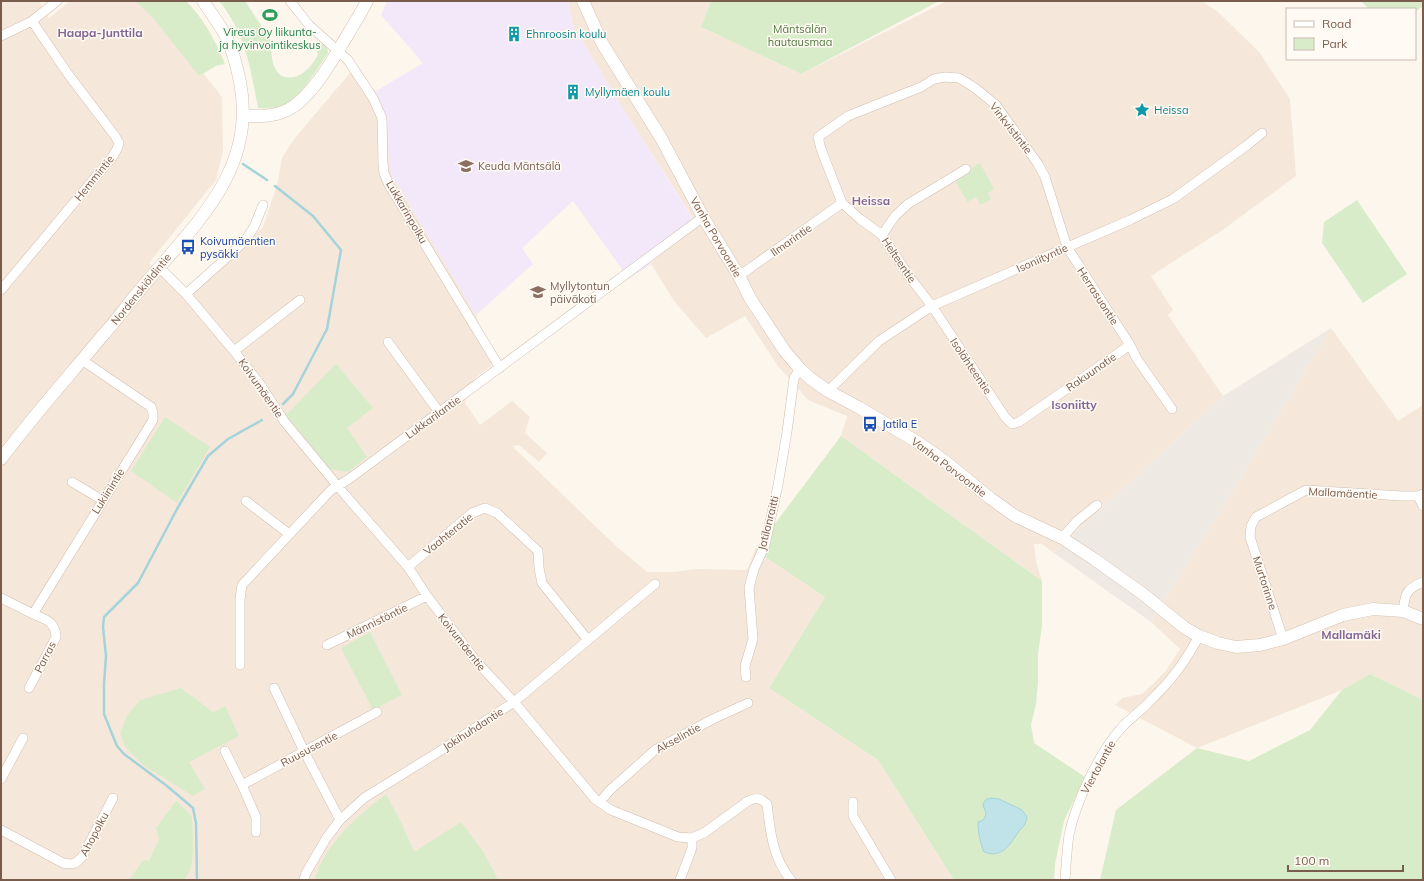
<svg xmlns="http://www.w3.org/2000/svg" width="1424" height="881" font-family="Mulish,sans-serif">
<rect width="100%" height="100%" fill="#fdf6ec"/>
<path fill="#f5e8da" d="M1,1H39L49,18L70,1H146L222,97L223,150L216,180L149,263L193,293L263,227L277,185L282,158L294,139L350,73L376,91L384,117L391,174L476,315L492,365L473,380L465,403L480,425L512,401L530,417L525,433L547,453L539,462L519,445L512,446L615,545L647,572H674L695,569L747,570L755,550L825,597L769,688L878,760L954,880H1Z
M568,1H711L701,27L801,74L947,1H1201L1217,11L1260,53L1290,99L1296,176L1224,229L1151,276L1173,310L1168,315L1223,396L1054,553L1042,544H1034L1036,561L1042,581L841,436L847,416L808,400L778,366L745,316L706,338L674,301L651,264L693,218L627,115L573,26Z
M1331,328L1398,421L1423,405V700L1370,674L1342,690L1197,748L1115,705L1122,698L1142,694L1165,672L1180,649L1151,622L1219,514Z"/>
<path fill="#efe9e4" d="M1331,328L1219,514L1151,622L1054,553L1223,396Z"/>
<path fill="#f3e8fa" d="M387,1H568L573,26L627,115L693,219L651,264L629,279L573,201L522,248L533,264L476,315L391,174L384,117L376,91L423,63L381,15Z"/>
<path fill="#d8ecc9" d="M136,1H186C204,19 215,40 225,64L216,66L199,76L153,18Z
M219,1H245L274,45L271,49C272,56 272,62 275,68C280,80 294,80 304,72C310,68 314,61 318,55L316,49L320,42C326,44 328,47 328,53C318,68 298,102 280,107C273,109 265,108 258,108C251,70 245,32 219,1Z
M711,1H939L801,74L701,27Z
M1361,1H1423V6L1415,12V9H1369Z
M980,163L994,189L988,193L991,199L980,205L976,197L967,202L954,178Z
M1357,200L1407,274L1363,303L1322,243L1324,222Z
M336,364L373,408L347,428L367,457L348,472L330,469L286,415Z
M165,417L210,447L177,503L131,471Z
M841,436L1042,581V626L1038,654V682L1036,704L1031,725L1034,743L1085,777L1064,821L1055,864L1054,880H954L878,760L769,688L825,597L755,550Z
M370,632L402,695L373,710L341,648Z
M1370,674L1423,700V880H1100L1116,810L1197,748L1249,761L1310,730L1342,690Z
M181,688L213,712L225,706L239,736L189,762L205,789L193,796L143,765L125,747L120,733L127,716L140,700Z
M386,794L401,822L414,852L461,822L483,851L498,880H314C328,841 354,819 386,794Z
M176,801L192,816C192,833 197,868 184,880H129L143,860L149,861L159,839L156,828Z"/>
<path fill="#bfe3e8" stroke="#a5d3da" d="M991,798L999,799L1022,810L1027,817C1026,824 1023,827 1019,831C1010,844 1003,859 984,852C981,847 977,826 978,822L983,820C988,814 985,811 983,805C984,800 987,799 991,798Z"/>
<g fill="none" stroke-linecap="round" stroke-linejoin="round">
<path stroke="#a5d3da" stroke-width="2.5" d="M243,164L267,180
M275,186L313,216L341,250L327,329L293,394L283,404
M197,880L196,823L193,808L167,786L124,754L117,746L104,714V684L106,656L103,627L104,617L138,583L177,509L208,456L228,439L262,420"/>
<g stroke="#d1beb0" stroke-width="10">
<path id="street" d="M290,1L309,25L348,60L373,98L382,118L383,163L384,173L389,185L500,368
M1,36L32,21L57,1
M882,235L895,216L908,204L966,169
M159,267L186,294L234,351L260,384L284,421L346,496L408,567L427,596L476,661L514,702L595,799L611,810L678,837L692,838L704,833L748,801C756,797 761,798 767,804C770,831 773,859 791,880
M739,276L842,203
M1,290L113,156L117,149L119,143L115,136L68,74L32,21
M186,294L245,241L254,227L263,205
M388,342L439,412
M1130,345L1019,422L1012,424L1005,417L932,306L911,279L882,235L860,219L842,203L821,149L818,137L848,116L921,87L934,79L945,77L959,78L975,88L996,105L1038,164L1045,177L1067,247L1130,345L1137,359L1172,409
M234,351L300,300
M828,391L879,341L932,306L1130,220L1173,199L1246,146L1262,133
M72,482L102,500
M1418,496L1423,506
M246,501L289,534
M1062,538L1077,521L1097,505
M408,567L472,513L485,508L497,513L538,551L539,568L542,583L588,640
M1,598L33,614L153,420V413L151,407L82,360
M1403,611C1405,594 1406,589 1423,582
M1283,639L1250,537L1251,526L1256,517L1306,490L1402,496H1418L1423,494
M327,645L427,596
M240,665V599L242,585L331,490L349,479L703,217
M746,677L745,666L753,639L749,588L754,569L765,545L778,485L787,432L794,378L800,369
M29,688L56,637C55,621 46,620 33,614
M274,688L304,751L340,820
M225,751L242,785L377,712
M1,779L23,738
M242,785L256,817V832
M600,802L609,791L655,750L713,719L748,703
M853,802V816L891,880
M1,830L63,863C72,865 76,864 82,857L113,798
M304,880L306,873L327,837L340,820L364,798L440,751L514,702L655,584
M680,880L692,848V838
M1065,880C1066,865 1067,849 1069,835C1076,801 1101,748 1125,724C1135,715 1145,707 1154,697C1172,680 1188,657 1199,636"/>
</g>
<g stroke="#d6c0b0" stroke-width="13">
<path id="secondary" d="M583,1L602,43L661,138L703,217L739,276L750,298L784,350L800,369L811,379L828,391L858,407L919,443L946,462L990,498L1015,516L1062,538L1094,559L1143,594L1185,628L1199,636L1218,643L1236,647L1260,645L1283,639L1343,615L1373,609L1403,611L1423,619
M243,116C258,116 272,117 285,111C310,101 333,59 347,36C354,24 361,13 367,1
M1,459C33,416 69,376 103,335C116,321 127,305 139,291C191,228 258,172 240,82C237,67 233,51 226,36C219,24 211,13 203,1"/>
</g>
<use href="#street" stroke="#fff" stroke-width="9"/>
<use href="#secondary" stroke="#fff" stroke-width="12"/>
</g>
<defs>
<g id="stadium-bare" transform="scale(1.2)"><path d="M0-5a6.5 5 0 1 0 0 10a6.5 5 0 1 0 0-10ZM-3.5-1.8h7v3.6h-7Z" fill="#2e9e5b" stroke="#fffaf3" stroke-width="2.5" paint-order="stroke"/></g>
<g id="building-bare" transform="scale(1.2)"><path d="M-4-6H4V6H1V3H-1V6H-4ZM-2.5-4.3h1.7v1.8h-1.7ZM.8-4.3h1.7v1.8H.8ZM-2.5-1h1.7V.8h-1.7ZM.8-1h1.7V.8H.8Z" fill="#0f9aa8" stroke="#fffaf3" stroke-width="2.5" paint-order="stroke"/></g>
<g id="sight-bare" transform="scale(1.2)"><path d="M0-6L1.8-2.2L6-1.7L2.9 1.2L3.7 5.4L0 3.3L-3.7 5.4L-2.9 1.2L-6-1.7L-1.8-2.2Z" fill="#0f9aa8" stroke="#fffaf3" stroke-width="2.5" paint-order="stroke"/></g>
<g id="school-bare" transform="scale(1.2)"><path d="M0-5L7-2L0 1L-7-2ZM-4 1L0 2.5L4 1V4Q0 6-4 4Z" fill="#8d6e63" stroke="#fffaf3" stroke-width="2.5" paint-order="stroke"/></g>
<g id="bus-bare" transform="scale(1.2)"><path d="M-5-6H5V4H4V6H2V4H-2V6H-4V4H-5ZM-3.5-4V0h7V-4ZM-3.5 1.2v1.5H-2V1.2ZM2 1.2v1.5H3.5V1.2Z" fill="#1a4fb4" stroke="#fffaf3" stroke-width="2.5" paint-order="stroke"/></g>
</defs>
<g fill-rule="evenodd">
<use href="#stadium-bare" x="270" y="15"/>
<use href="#building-bare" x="514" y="34"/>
<use href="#building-bare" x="573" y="92"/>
<use href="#sight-bare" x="1142" y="110"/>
<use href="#school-bare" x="466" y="166"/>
<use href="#bus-bare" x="188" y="247"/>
<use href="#school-bare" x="538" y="292"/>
<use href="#bus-bare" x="870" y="424"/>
</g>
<g text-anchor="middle" stroke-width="3" stroke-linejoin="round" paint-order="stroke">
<g font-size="11" fill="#537a41" stroke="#fffaf3">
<text x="800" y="33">Mäntsälän<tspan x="800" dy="13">hautausmaa</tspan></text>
</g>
<g font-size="11" fill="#27864d" stroke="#fffaf3">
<text x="270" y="36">Vireus Oy liikunta-<tspan x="270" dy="13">ja hyvinvointikeskus</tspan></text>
</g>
<g font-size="11" fill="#0d838f" stroke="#fffaf3" text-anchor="start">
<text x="526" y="38">Ehnroosin koulu</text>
<text x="585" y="96">Myllymäen koulu</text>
<text x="1154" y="114">Heissa</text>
</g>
<g font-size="11" fill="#7a5c4d" stroke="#fffaf3">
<text transform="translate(1011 128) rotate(52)" y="4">Vinkvistintie</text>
<text transform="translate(94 178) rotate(-51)" y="4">Hemmintie</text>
<text transform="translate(407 212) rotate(60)" y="4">Lukkarinpolku</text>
<text transform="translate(716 237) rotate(60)" y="4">Vanha Porvoontie</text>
<text transform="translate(791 240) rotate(-35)" y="4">Ilmarintie</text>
<text transform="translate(1042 258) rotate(-24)" y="4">Isoniityntie</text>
<text transform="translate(899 260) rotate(56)" y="4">Helteentie</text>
<text transform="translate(141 289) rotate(-51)" y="4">Nordenskiöldintie</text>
<text transform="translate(1098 296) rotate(57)" y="4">Herrasuontie</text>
<text transform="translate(971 366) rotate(56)" y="4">Isolähteentie</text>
<text transform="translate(1091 372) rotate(-35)" y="4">Rakuunatie</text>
<text transform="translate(261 388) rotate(55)" y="4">Koivumäentie</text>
<text transform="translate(433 417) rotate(-36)" y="4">Lukkarilantie</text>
<text transform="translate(949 467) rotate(37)" y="4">Vanha Porvoontie</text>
<text transform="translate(108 491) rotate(-58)" y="4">Lukiinintie</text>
<text transform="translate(1343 493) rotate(3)" y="4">Mallamäentie</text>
<text transform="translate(768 523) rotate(-76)" y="4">Jatilanraitti</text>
<text transform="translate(448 534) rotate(-39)" y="4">Vaahteratie</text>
<text transform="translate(1265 583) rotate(72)" y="4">Murtorinne</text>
<text transform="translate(377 621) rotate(-26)" y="4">Männistöntie</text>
<text transform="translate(462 642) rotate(52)" y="4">Koivumäentie</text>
<text transform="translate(45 657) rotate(-63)" y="4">Parras</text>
<text transform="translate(473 729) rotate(-33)" y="4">Jokihuhdantie</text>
<text transform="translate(678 738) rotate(-29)" y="4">Akselintie</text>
<text transform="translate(309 749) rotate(-28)" y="4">Ruususentie</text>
<text transform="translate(1098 767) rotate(-61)" y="4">Viertolantie</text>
<text transform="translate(94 834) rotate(-62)" y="4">Ahopolku</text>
</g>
<g font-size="11" fill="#785e54" stroke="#fffaf3" text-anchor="start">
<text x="478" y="170">Keuda Mäntsälä</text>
<text x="550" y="290">Myllytontun<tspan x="550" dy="13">päiväkoti</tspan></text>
</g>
<g font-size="11" fill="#164399" stroke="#fffaf3" text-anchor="start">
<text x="200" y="245">Koivumäentien<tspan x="200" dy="13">pysäkki</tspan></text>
<text x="882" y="428">Jatila E</text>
</g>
<g font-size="12" font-weight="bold" fill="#846695" stroke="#fffaf3">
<text x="100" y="37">Haapa-Junttila</text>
<text x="871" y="205">Heissa</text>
<text x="1074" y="409">Isoniitty</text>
<text x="1351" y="639">Mallamäki</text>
</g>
</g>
<rect width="1424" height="881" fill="none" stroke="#7a5c4d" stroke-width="4"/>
<rect x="1286" y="8" width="130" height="52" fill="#fffaf3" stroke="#cabbb1"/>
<rect x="1294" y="21" width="20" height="6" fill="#ffffff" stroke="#cabbb1"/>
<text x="1322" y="28" font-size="12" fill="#7a5c4d">Road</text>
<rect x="1294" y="38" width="20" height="12" fill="#d8ecc9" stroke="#cabbb1"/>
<text x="1322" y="48" font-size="12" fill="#7a5c4d">Park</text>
<path d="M1288 865v6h115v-6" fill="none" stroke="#7a5c4d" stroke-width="2"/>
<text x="1294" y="865" font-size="12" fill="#7a5c4d" stroke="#fffaf3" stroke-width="3" paint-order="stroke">100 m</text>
</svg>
